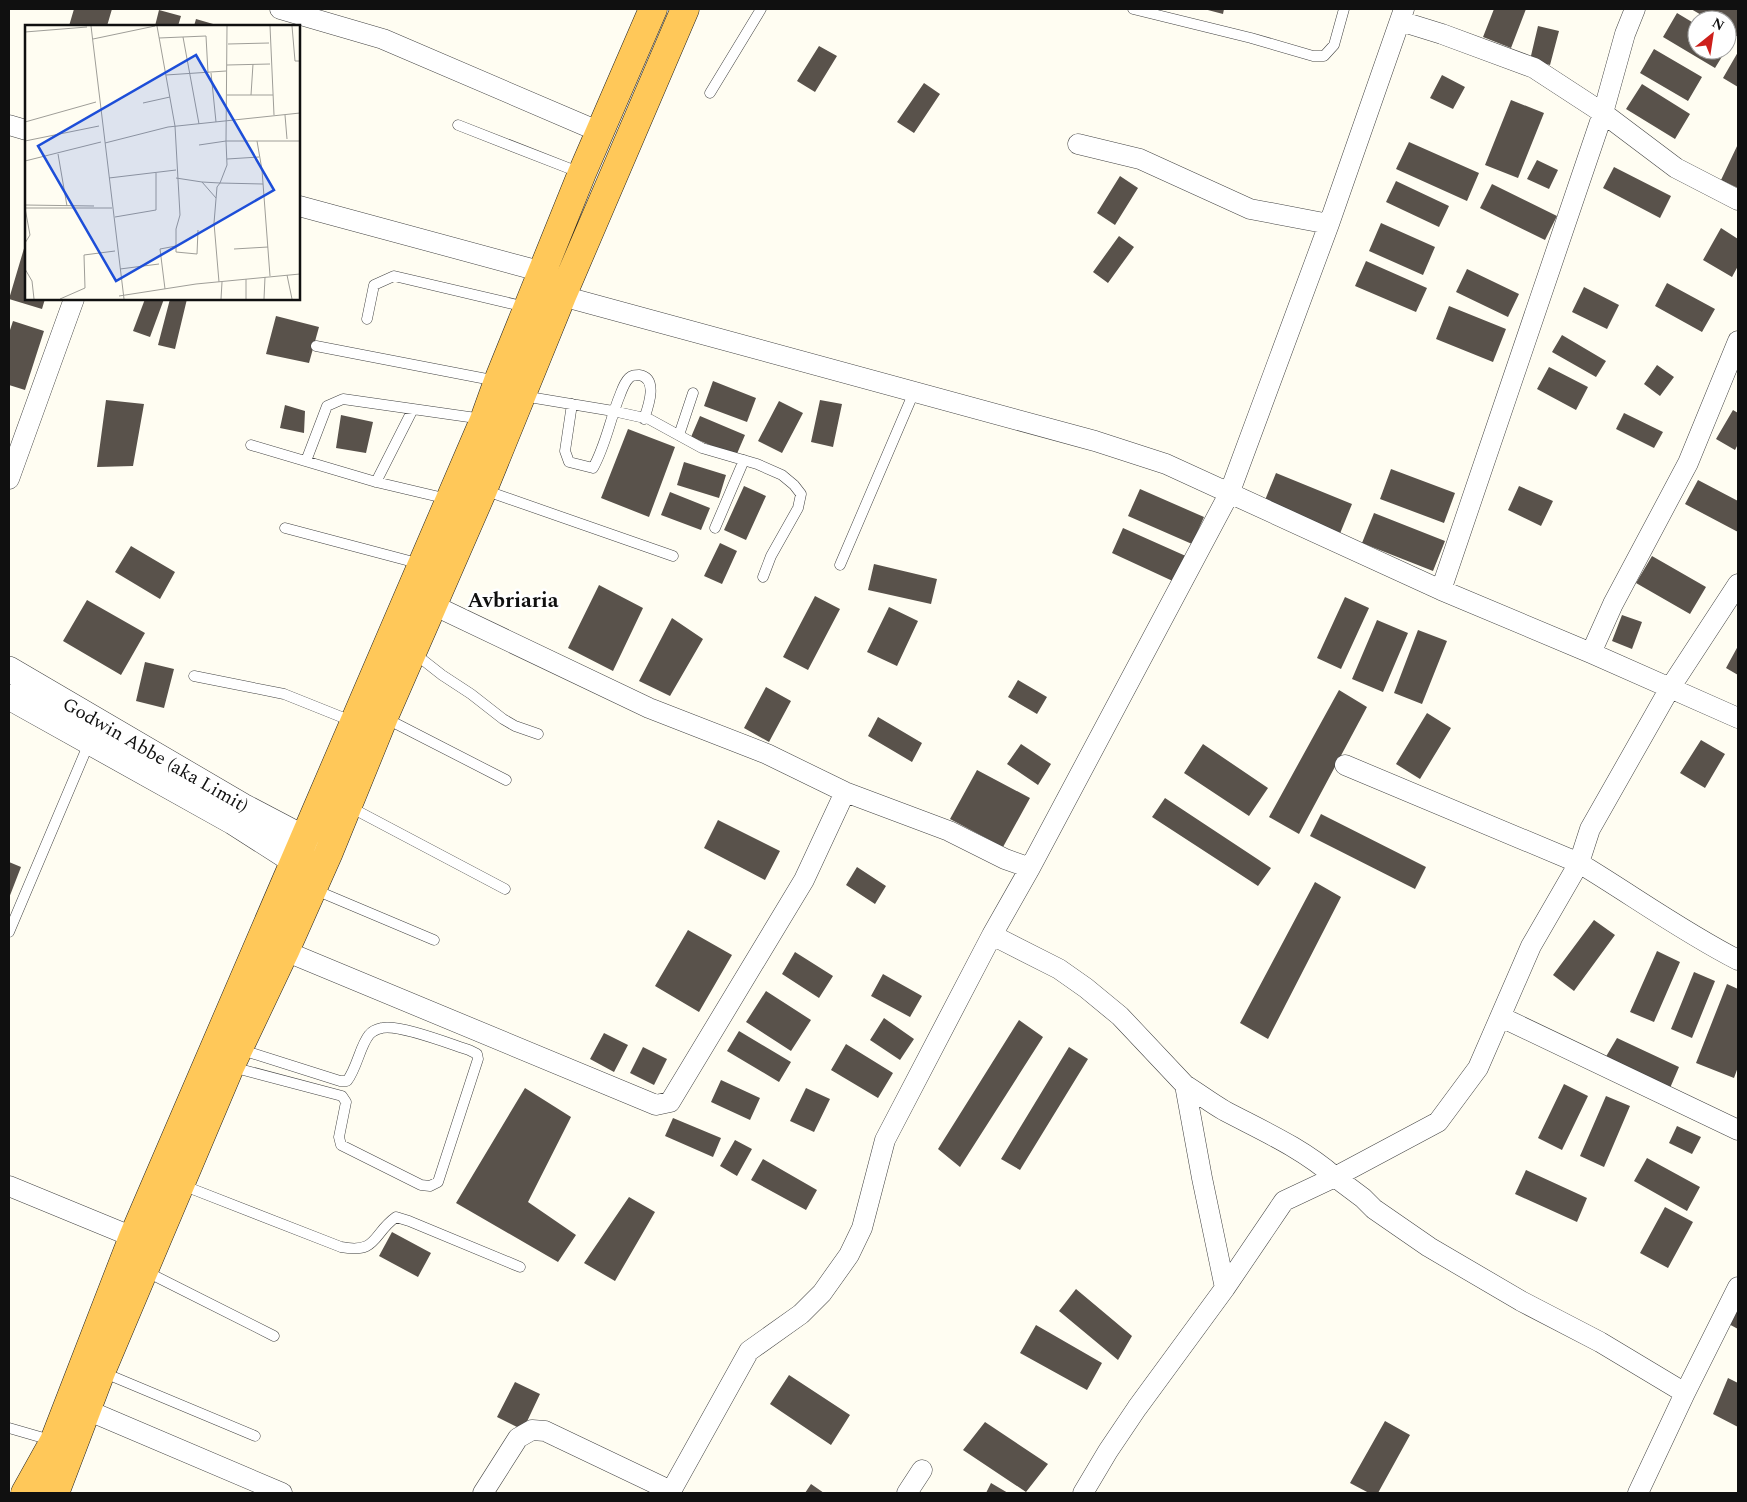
<svg xmlns="http://www.w3.org/2000/svg" width="1747" height="1502" font-family="Spectral,serif">
<rect width="100%" height="100%" fill="#fffdf2"/>
<path fill="#59524b" d="M74,9H112L107,26H69Z
M1204,9H1224L1223,14Z
M1494,9H1526L1511,48L1483,37Z
M1691,9H1738V37L1727,30V20H1710Z
M159,10L181,16L178,26H155Z
M1677,13L1697,25V50H1726L1715,68L1663,37Z
M196,19L220,26H194Z
M1538,26L1559,31L1550,65L1530,60Z
M819,46L837,56L815,92L797,81Z
M1654,49L1702,77L1688,101L1640,73Z
M1738,52V87L1723,78Z
M1442,75L1465,87L1453,109L1430,98Z
M924,83L940,94L914,133L897,122Z
M1642,84L1690,114L1675,139L1626,109Z
M1511,100L1544,113L1518,178L1485,165Z
M1409,142L1479,173L1467,201L1396,169Z
M1738,144V188L1721,180Z
M1537,160L1558,170L1549,189L1527,179Z
M1614,167L1671,196L1660,218L1603,188Z
M1120,176L1138,188L1115,225L1097,213Z
M1396,181L1449,206L1439,227L1386,202Z
M1492,184L1557,216L1545,240L1480,208Z
M1381,223L1435,247L1423,275L1369,251Z
M1721,228L1738,239V266L1732,277L1703,260Z
M1119,236L1134,247L1108,283L1093,272Z
M25,245H26V299H45L42,309L9,299Z
M1366,261L1427,288L1416,312L1355,286Z
M1467,269L1519,294L1508,317L1456,292Z
M1667,283L1715,309L1702,332L1655,306Z
M1584,287L1619,305L1607,329L1572,312Z
M145,299H164L150,337L133,331Z
M170,299H187L175,349L158,345Z
M1449,306L1506,329L1493,362L1436,339Z
M276,316L319,327L309,363L266,354Z
M13,321L44,331L25,390L9,385V333Z
M1562,335L1606,361L1596,377L1552,352Z
M1657,365L1674,377L1660,396L1644,384Z
M1549,367L1588,387L1576,410L1537,389Z
M713,381L756,398L747,422L704,406Z
M106,400L144,404L133,466L97,467Z
M820,400L842,404L833,447L811,442Z
M779,401L803,413L782,453L758,441Z
M285,405L305,411L304,433L280,428Z
M1733,410L1738,413V444L1735,450L1716,439Z
M1624,413L1663,432L1654,448L1616,429Z
M341,415L373,422L366,453L336,448Z
M700,416L745,435L736,456L691,437Z
M628,429L675,447L649,517L601,498Z
M684,462L726,475L719,498L677,485Z
M1391,469L1455,493L1444,523L1380,499Z
M1276,473L1352,504L1339,536L1263,505Z
M1698,480L1738,501V532L1685,504Z
M744,486L766,496L746,540L724,530Z
M1519,486L1553,501L1541,526L1508,510Z
M1140,489L1204,517L1192,544L1128,516Z
M670,492L710,508L701,530L661,515Z
M1374,513L1445,541L1433,571L1362,543Z
M1123,528L1188,557L1177,583L1112,553Z
M720,543L737,551L722,584L704,576Z
M131,546L175,572L160,599L115,572Z
M1652,556L1706,587L1690,614L1636,583Z
M874,564L937,579L931,604L868,590Z
M599,585L643,608L613,671L568,648Z
M815,596L840,609L808,670L783,657Z
M1345,597L1369,608L1341,669L1317,658Z
M87,600L145,633L121,675L63,641Z
M889,607L918,621L897,666L867,652Z
M1622,615L1642,622L1632,649L1612,641Z
M672,618L703,639L670,696L639,681Z
M1377,620L1408,633L1383,692L1352,679Z
M1418,630L1447,641L1422,704L1394,693Z
M1738,646V675L1726,668Z
M145,662L174,669L164,708L136,701Z
M1018,680L1047,697L1037,714L1008,697Z
M766,687L791,701L769,742L744,728Z
M1339,690L1367,707L1299,834L1269,817Z
M1427,713L1451,728L1420,779L1396,764Z
M878,717L922,743L912,762L868,736Z
M1701,740L1725,754L1705,788L1680,773Z
M1021,744L1051,764L1038,785L1007,764Z
M1203,744L1268,788L1249,816L1184,773Z
M977,770L1030,798L1003,847L950,819Z
M1165,798L1271,868L1258,886L1152,817Z
M1321,814L1426,867L1415,889L1310,836Z
M718,820L780,851L765,880L704,848Z
M9,862L21,867L9,898Z
M857,867L886,886L875,904L846,885Z
M1315,882L1341,897L1268,1039L1240,1023Z
M1594,920L1615,935L1574,991L1553,975Z
M688,930L732,955L699,1012L655,986Z
M1657,951L1680,962L1654,1022L1630,1012Z
M795,952L833,976L819,998L782,974Z
M1694,972L1715,981L1692,1038L1671,1029Z
M883,974L922,996L910,1017L871,996Z
M1727,984L1738,989V1067L1734,1078L1696,1063Z
M766,991L811,1020L791,1051L746,1022Z
M884,1018L914,1039L900,1060L870,1040Z
M1019,1020L1043,1037L960,1167L938,1149Z
M739,1031L791,1062L779,1082L727,1051Z
M604,1033L628,1045L614,1072L590,1059Z
M1617,1038L1679,1067L1667,1095L1601,1065Z
M846,1044L893,1073L878,1098L831,1070Z
M643,1047L667,1059L654,1085L630,1073Z
M1069,1047L1088,1059L1020,1170L1001,1159Z
M721,1080L760,1098L750,1120L711,1102Z
M1564,1084L1588,1096L1562,1150L1538,1138Z
M525,1088L571,1117L528,1202L576,1235L558,1262L456,1203Z
M806,1088L830,1099L814,1132L790,1121Z
M1606,1096L1630,1106L1604,1167L1580,1156Z
M673,1118L721,1138L713,1157L665,1136Z
M1677,1126L1701,1137L1692,1154L1669,1143Z
M735,1140L752,1149L737,1176L720,1166Z
M1647,1158L1700,1187L1687,1211L1634,1181Z
M763,1159L817,1190L806,1210L751,1180Z
M1526,1170L1587,1198L1577,1222L1515,1194Z
M629,1197L655,1212L615,1281L584,1263Z
M1665,1207L1693,1222L1668,1268L1640,1253Z
M392,1232L431,1253L418,1277L379,1256Z
M1076,1289L1132,1336L1118,1360L1059,1311Z
M1738,1299V1329L1725,1322Z
M1036,1325L1102,1363L1087,1390L1020,1353Z
M789,1375L850,1415L831,1445L770,1404Z
M1728,1378L1738,1383V1427L1713,1414Z
M515,1382L540,1394L523,1430L497,1417Z
M1385,1421L1410,1435L1378,1493H1369L1350,1483Z
M985,1422L1048,1464L1026,1492L963,1450Z
M991,1483L1008,1493H986Z
M811,1484L824,1493H805Z"/>
<g fill="none" stroke-linecap="round" stroke-linejoin="round">
<g stroke="#434343" stroke-width="11">
<path id="service" d="M1133,9L1251,38L1313,56H1324L1334,45L1344,9
M710,93L761,9
M458,125L581,173
M367,319L374,285L394,276L526,307
M316,346L497,381
M523,396L613,411L649,419L702,448L757,464L782,475L794,485L801,494L798,508L771,556L763,577
M572,404L565,451L569,462L593,468C606,445 610,419 620,395C622,390 624,383 629,378C632,375 635,375 639,375C659,378 648,407 644,419
M679,435L693,393
M251,445L376,482L448,499
M306,461L327,406L343,399L483,419
M376,482L413,409
M484,490L673,556
M285,528L421,564
M715,528L744,460
M840,565L914,392
M414,653L442,675L471,694L503,719L515,726L538,734
M194,676L284,694L354,722
M385,718L506,780
M348,806L505,889
M313,889L434,940
M9,932L89,743
M232,1067L342,1096L346,1102L339,1137L341,1145L421,1185L430,1186L438,1182L478,1059L477,1054L469,1050C450,1044 399,1024 382,1028C377,1029 372,1031 369,1035C360,1046 357,1068 347,1081H340L239,1049
M182,1185L341,1247C378,1254 372,1234 396,1217L409,1221L520,1267
M145,1271L274,1336
M102,1372L255,1436
M9,1428L54,1441"/>
</g>
<g stroke="#434343" stroke-width="21">
<path id="minor" d="M280,9L383,39L600,132
M1400,21L1442,34L1534,68L1603,113L1676,168L1738,200
M9,125L26,130
M1078,144L1140,159L1250,209L1329,224
M299,206L543,272
M562,296L1095,441L1166,464L1441,590L1591,653L1738,718
M9,479L74,299
M1738,584L1670,688L1590,829L1579,863C1632,895 1683,932 1738,960
M1441,590L1603,113L1625,34L1635,9
M433,605L649,708L767,754L845,792L949,831L1005,859L1030,868
M1591,653L1613,604L1688,463L1738,341
M992,935L1059,969L1086,988L1120,1016L1185,1085L1202,1178L1225,1288
M285,951L656,1105L670,1102L804,880L845,792
M1501,1017L1738,1130
M1185,1085C1198,1093 1211,1103 1225,1111C1263,1131 1302,1148 1335,1177L1438,1122L1478,1068L1531,946L1579,863L1345,765
M9,1186L133,1237
M87,1410L282,1493
M483,1493L518,1438L532,1430L545,1431L671,1491
M670,1493L749,1351L801,1314L822,1293L849,1255L862,1228L885,1140L992,935L1030,868L1229,494L1329,224L1404,9
M907,1493L922,1470
M1083,1493L1108,1451L1137,1408L1225,1288L1284,1201L1335,1177L1363,1198L1374,1209L1429,1247L1521,1301L1600,1342L1685,1393
M1638,1493L1685,1393L1738,1287"/>
</g>
<g stroke="#434343" stroke-width="26">
<path id="tertiary" d="M9,669L243,806L323,848
M9,697L233,822L294,861L313,870"/>
</g>
<g stroke="#212121" stroke-width="29">
<path id="trunk" d="M25,1493L54,1441L133,1237L484,420L498,381L582,173L653,9
M55,1493L101,1372L230,1067L285,951L329,852L384,717L483,490L562,296L685,9"/>
</g>
<use href="#service" stroke="#fff" stroke-width="10"/>
<use href="#minor" stroke="#fff" stroke-width="20"/>
<use href="#tertiary" stroke="#fff" stroke-width="25"/>
<use href="#trunk" stroke="#ffc859" stroke-width="28"/>
</g>
<g text-anchor="middle" stroke-width="5" stroke-linejoin="round" paint-order="stroke">
<g font-size="19" fill="#101010" stroke="#fff">
<text transform="translate(156 754) rotate(30)" y="7">Godwin Abbe (aka Limit)</text>
</g>
<g font-size="21" font-weight="bold" fill="#101010" stroke="#fff">
<text x="513" y="607">Avbriaria</text>
</g>
</g>
<g transform="translate(25 25)">
<rect width="275" height="275" fill="#fffdf2"/>
<path fill="none" stroke="#9f9e98" stroke-width="1" d="M66,1L99,274M132,1L150,101L155,190L151,204V227L172,229L173,205M202,1L201,116H275M245,1L249,90M267,1L270,36H275M0,7L62,2M158,12L174,99M134,13L181,11L183,48M68,14L130,1M203,19L244,18M202,40L245,39M186,48L191,97M141,50L201,46M202,70H248M226,70L228,39M118,78L145,72M260,90L262,114M0,97L71,77M0,116L74,101M232,116L237,145L245,251M80,118L143,102L275,88M174,120L201,116L202,140L195,158L177,157M33,129L42,181M202,134L234,132M0,136L76,117M84,153L151,145M151,153L177,157L191,173M0,180L69,181M0,183H87M90,192L131,185V148M0,218L5,210L0,183M209,224L243,222M0,244L7,256L9,274M95,244L134,239M262,250L267,274M194,257L189,198L192,162L195,158L238,159M140,264L135,224L151,221M94,271L171,259L275,249M35,274L60,263L59,230L90,226M196,274L197,257M221,274V254M239,274L240,252"/>
<path fill="#1d4ed8" fill-opacity="0.15" stroke="#1d4ed8" stroke-width="2.5" d="M171,30L249,165L91,256L13,121Z"/>
<rect width="275" height="275" fill="none" stroke="#101010" stroke-width="2.5"/>
</g>
<rect width="1747" height="1502" fill="none" stroke="#101010" stroke-width="20"/>
<g transform="translate(1712 35) rotate(30)"><circle r="24" fill="#ffffff" stroke="#9f9f9f"/>
<path d="M0-4L9 19L0 12L-9 19Z" fill="#cd1f1b"/>
<text y="-8" font-size="14" font-weight="bold" text-anchor="middle" fill="#101010">N</text>
</g>
</svg>
